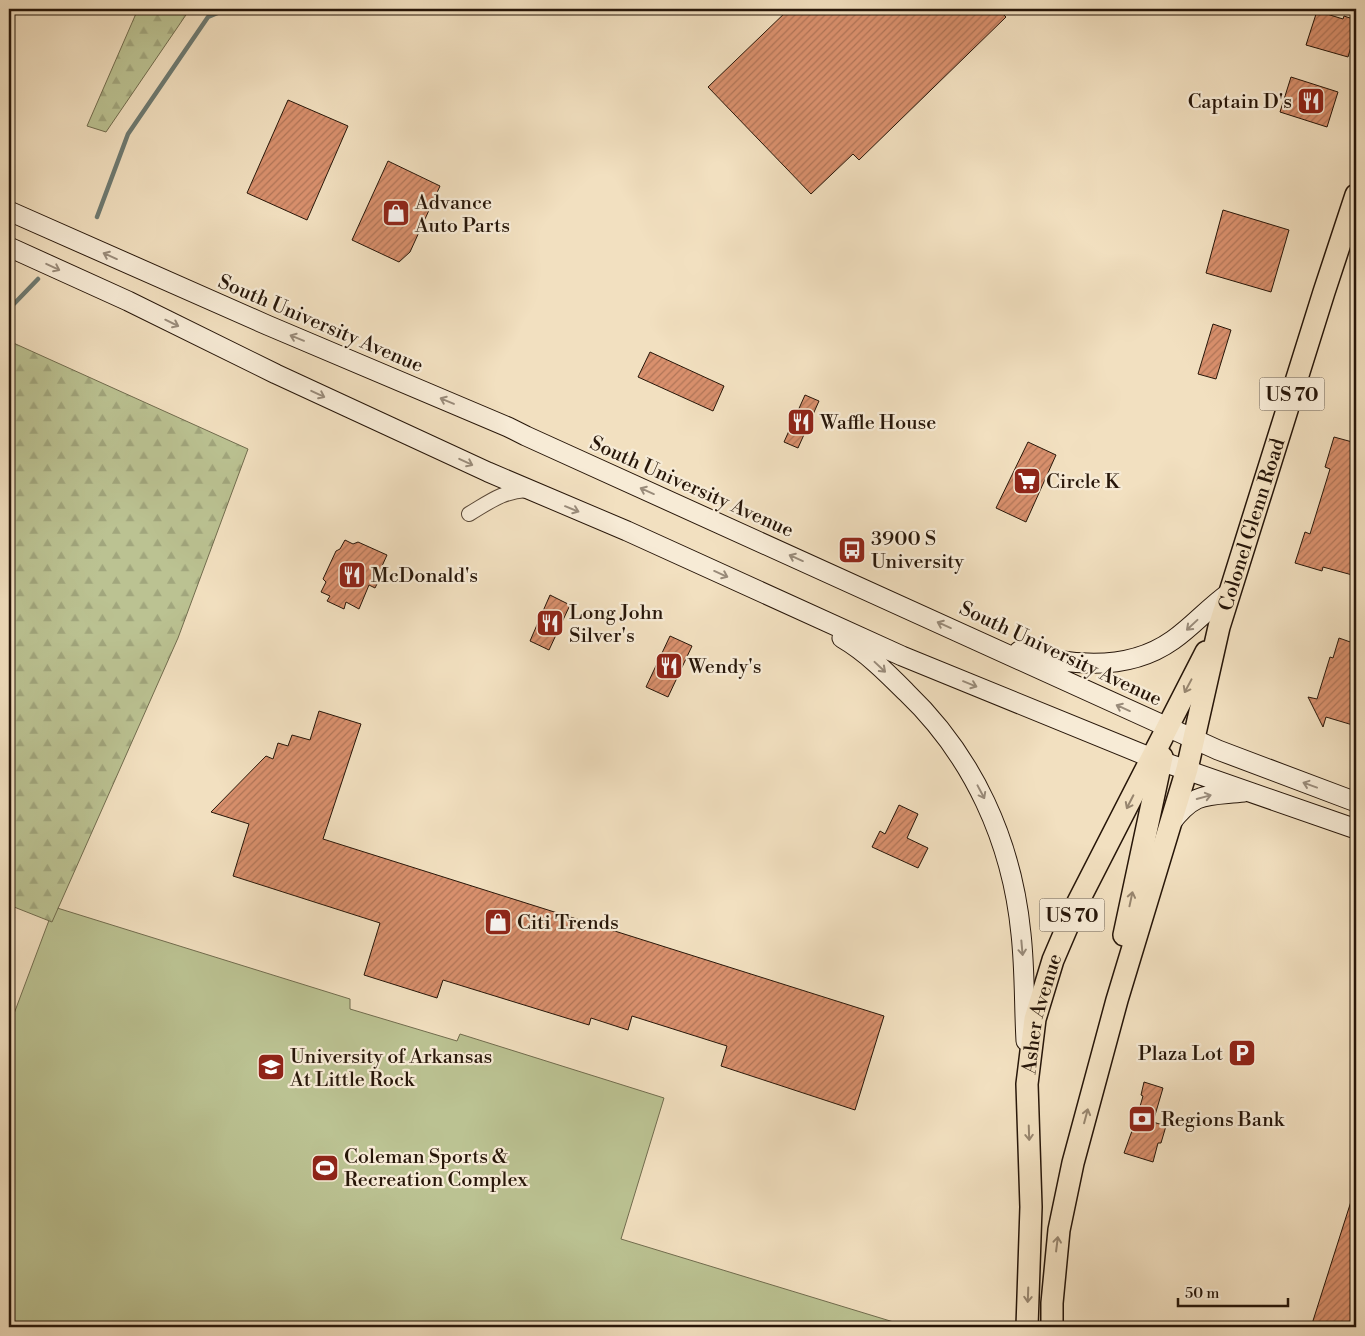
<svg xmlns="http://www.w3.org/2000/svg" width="1365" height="1336" font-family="'Libre Bodoni',serif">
<defs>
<pattern id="forest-firs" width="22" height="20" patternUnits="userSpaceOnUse" patternTransform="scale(1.25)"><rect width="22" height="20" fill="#bbc292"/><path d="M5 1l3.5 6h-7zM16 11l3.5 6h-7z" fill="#a1a67d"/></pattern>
<pattern id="building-hatch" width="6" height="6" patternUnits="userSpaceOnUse" patternTransform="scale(1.25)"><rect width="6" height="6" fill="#d9906d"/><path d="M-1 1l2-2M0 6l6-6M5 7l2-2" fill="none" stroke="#b07558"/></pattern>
</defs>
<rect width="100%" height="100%" fill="#f2e0c0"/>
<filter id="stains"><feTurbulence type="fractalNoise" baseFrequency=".004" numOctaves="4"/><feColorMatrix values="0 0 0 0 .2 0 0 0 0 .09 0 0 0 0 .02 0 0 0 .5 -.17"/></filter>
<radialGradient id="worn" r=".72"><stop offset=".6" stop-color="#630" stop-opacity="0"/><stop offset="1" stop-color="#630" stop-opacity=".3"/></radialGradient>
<path fill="#bbc292" stroke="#716c4e" d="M54,907L350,999V1009L457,1041L460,1034L664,1098L621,1239L910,1327H9V1027Z"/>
<path fill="url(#forest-firs)" stroke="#716c4e" d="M138,9H190L106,132L87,126Z
M9,341L248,449L178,638L52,922L9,905Z"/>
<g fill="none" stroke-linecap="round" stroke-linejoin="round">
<path stroke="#6d7a72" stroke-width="4.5" d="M97,217L128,134L208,17L227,9
M9,309L38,279"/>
</g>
<path fill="url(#building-hatch)" stroke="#271609" d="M789,9H998L1006,17L859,160L853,154L811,194L708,87Z
M1317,11L1343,19L1344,16L1356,20V30L1348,57L1306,45Z
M1291,77L1338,92L1327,127L1280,112Z
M288,100L348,126L307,220L247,193Z
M388,161L440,186L410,252L399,262L352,240Z
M1223,210L1289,230L1271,292L1206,273Z
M1213,324L1231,330L1216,379L1198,374Z
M650,352L724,386L713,411L638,377Z
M805,395L819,401L798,448L784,442Z
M1334,437L1356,443V576L1323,567L1322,571L1295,563L1305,532L1310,534L1330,469L1325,467Z
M1028,442L1056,455L1026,522L996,508Z
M345,540L353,544L358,542L387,555L378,575L381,576L375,588L369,585L359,609L346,602L344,609L327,601L330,596L321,592L326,582L323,579L336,551L340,549Z
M550,595L570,605L549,650L530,641Z
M670,636L692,646L668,697L646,687Z
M1339,638L1356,644V726L1326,717L1323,727L1308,697L1317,699L1330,657L1333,658Z
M319,711L361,724L323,839L884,1016L855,1110L721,1066L727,1046L632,1016L628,1030L591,1018L589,1025L443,980L437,998L364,975L380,923L233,876L249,824L211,812L266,756L273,759L278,743L288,746L292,735L310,740Z
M899,805L918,814L907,838L928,848L918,868L872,847L880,831L885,834Z
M1144,1082L1163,1088L1153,1122L1166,1126L1161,1143H1158L1153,1162L1124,1153L1137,1117L1143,1096L1141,1095Z
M1354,1192H1356V1327H1311Z"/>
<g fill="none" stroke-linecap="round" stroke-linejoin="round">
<g stroke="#5a4837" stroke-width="16">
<path id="street" d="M469,514C491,501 501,492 527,490"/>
</g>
<g stroke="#271609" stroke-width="21">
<path id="secondary" d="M9,211L267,325L508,427L526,436L1218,750L1356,802
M9,247L128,301L276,374L488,472L627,531L902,656L1152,758L1356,829
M842,638C866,652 886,672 906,692C973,756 1012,841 1021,934C1025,970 1024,1005 1026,1041
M1019,651C1069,666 1128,672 1173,640C1193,626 1209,607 1229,593
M1170,824C1195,791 1206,796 1244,792"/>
</g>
<g stroke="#271609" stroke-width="24">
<g id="primary">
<path d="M1124,935L1162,757"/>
<path id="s1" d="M1027,1327L1031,1207L1027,1084L1035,1019L1053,960L1077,904L1206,652"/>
<path id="s2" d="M1052,1327V1303L1059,1230L1073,1163L1117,1000L1187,769L1219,627L1324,292L1356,195"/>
</g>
</g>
<use href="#street" stroke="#f7ebd6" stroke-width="14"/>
<use href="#secondary" stroke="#f7ebd6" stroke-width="19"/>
<use href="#primary" stroke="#f2e0c0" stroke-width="21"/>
</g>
<defs><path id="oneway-shaft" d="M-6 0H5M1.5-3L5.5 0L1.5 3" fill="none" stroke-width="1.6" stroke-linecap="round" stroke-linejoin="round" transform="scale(1.25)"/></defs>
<g stroke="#998b7a">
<use href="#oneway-shaft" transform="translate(110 256) rotate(-156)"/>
<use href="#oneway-shaft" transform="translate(53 267) rotate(25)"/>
<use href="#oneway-shaft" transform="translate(172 323) rotate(26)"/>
<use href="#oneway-shaft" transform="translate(297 338) rotate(-158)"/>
<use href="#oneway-shaft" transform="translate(318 394) rotate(25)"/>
<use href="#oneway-shaft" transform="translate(447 401) rotate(-157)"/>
<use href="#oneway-shaft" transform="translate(466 462) rotate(25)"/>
<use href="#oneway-shaft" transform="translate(647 491) rotate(-156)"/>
<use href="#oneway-shaft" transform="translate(572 509) rotate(22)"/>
<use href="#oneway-shaft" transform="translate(796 558) rotate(-156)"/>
<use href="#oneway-shaft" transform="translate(721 574) rotate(24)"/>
<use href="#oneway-shaft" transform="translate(944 625) rotate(-156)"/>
<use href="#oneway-shaft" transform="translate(1192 625) rotate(137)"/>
<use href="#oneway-shaft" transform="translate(880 667) rotate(43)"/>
<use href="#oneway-shaft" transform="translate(970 684) rotate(22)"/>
<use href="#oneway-shaft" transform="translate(1123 708) rotate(-156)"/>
<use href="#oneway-shaft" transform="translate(1310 785) rotate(-160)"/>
<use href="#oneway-shaft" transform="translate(981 792) rotate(62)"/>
<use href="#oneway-shaft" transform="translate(1204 797) rotate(-15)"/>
<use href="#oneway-shaft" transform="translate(1022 948) rotate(85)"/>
</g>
<g stroke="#97856e">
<use href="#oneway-shaft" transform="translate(1188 686) rotate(118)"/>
<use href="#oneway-shaft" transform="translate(1130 802) rotate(117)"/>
<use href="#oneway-shaft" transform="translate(1131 899) rotate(-78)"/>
<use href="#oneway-shaft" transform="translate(1086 1116) rotate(-75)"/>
<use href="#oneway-shaft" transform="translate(1029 1133) rotate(88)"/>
<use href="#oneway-shaft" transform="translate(1057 1244) rotate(-83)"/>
<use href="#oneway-shaft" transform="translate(1028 1295) rotate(92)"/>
</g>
<defs>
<g id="restaurant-square" transform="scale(1.4375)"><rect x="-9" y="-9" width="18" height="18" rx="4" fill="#8f2418" stroke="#f7ebd6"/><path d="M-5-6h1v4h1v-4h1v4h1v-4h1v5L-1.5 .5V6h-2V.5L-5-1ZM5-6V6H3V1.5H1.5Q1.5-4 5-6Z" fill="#fff"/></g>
<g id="shop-square" transform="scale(1.4375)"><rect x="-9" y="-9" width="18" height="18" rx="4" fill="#8f2418" stroke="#f7ebd6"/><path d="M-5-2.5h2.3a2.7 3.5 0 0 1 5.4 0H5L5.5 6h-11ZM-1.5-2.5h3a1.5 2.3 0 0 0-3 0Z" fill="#fff"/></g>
<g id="supermarket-square" transform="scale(1.4375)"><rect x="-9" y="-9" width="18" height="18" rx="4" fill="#8f2418" stroke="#f7ebd6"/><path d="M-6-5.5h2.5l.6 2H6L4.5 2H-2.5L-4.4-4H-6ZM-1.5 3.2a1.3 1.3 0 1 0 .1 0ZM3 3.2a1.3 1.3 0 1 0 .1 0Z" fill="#fff"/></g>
<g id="bus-square" transform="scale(1.4375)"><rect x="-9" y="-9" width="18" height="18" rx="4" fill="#8f2418" stroke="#f7ebd6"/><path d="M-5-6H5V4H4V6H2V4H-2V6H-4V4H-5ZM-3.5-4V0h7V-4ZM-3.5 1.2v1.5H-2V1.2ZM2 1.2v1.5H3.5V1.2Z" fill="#fff"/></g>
<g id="parking-square" transform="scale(1.4375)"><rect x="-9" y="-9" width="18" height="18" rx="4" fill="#8f2418" stroke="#f7ebd6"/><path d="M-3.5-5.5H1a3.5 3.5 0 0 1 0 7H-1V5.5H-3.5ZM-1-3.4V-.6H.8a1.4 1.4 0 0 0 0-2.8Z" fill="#fff"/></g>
<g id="university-square" transform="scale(1.4375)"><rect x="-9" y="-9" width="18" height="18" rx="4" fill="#8f2418" stroke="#f7ebd6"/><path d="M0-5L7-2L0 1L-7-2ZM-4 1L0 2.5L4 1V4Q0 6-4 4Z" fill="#fff"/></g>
<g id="bank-square" transform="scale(1.4375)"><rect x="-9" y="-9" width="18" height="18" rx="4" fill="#8f2418" stroke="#f7ebd6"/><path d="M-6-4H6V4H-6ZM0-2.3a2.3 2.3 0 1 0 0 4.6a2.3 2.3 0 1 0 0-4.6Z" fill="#fff"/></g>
<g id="stadium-square" transform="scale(1.4375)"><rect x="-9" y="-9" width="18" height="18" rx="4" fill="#8f2418" stroke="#f7ebd6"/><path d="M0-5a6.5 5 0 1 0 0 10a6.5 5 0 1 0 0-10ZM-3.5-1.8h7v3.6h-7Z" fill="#fff"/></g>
</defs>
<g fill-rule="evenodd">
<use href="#restaurant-square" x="1311" y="101"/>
<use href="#shop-square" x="396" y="213"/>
<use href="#restaurant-square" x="801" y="422"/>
<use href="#supermarket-square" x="1027" y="481"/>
<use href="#bus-square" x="852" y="550"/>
<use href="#restaurant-square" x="352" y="575"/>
<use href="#restaurant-square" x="550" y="623"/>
<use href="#restaurant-square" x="669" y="666"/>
<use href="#shop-square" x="498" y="922"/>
<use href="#parking-square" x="1242" y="1053"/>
<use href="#university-square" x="271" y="1067"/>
<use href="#bank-square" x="1142" y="1119"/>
<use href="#stadium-square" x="325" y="1168"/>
</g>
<g text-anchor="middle" stroke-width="4.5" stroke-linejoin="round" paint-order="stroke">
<g fill="#f7ebd6" stroke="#655646" stroke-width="1">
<rect x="1259.5" y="377.5" width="65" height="33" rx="4"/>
<rect x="1039.5" y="898.5" width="65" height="33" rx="4"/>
</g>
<g font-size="19" font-weight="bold" fill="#271609">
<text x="1292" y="401">US 70</text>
<text x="1072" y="922">US 70</text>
</g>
<g font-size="20" fill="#271609" stroke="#f7ebd6" text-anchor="start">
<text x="1292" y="108" text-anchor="end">Captain D's</text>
<text x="415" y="209">Advance<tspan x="415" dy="23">Auto Parts</tspan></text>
<text x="820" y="429">Waffle House</text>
<text x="1046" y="488">Circle K</text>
<text x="871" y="545">3900 S<tspan x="871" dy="23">University</tspan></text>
<text x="371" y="582">McDonald's</text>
<text x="569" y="619">Long John<tspan x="569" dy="23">Silver's</tspan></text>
<text x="688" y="673">Wendy's</text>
<text x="517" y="929">Citi Trends</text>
<text x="1223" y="1060" text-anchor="end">Plaza Lot</text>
<text x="290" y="1063">University of Arkansas<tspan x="290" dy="23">At Little Rock</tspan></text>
<text x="1161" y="1126">Regions Bank</text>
<text x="344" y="1163">Coleman Sports &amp;<tspan x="344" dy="23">Recreation Complex</tspan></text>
</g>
<g font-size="20" fill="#271609" stroke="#f7ebd6">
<text transform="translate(321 323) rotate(23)" y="7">South University Avenue</text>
<text transform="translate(692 486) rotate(24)" y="7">South University Avenue</text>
<text dy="7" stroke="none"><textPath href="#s2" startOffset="829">Colonel Glenn Road</textPath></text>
<text transform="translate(1061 653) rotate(25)" y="7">South University Avenue</text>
<text dy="7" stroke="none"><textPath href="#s1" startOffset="315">Asher Avenue</textPath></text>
</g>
</g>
<rect width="1365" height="1336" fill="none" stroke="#f2e0c0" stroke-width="30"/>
<rect x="10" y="10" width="1345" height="1316" fill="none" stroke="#271609" stroke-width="2.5"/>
<rect x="15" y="15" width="1335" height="1306" fill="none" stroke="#271609"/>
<path d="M1178 1298v8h110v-8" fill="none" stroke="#271609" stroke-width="2.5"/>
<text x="1185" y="1298" font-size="15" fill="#271609" stroke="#f7ebd6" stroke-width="4" paint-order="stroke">50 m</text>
<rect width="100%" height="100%" filter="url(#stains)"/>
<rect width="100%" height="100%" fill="url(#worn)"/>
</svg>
